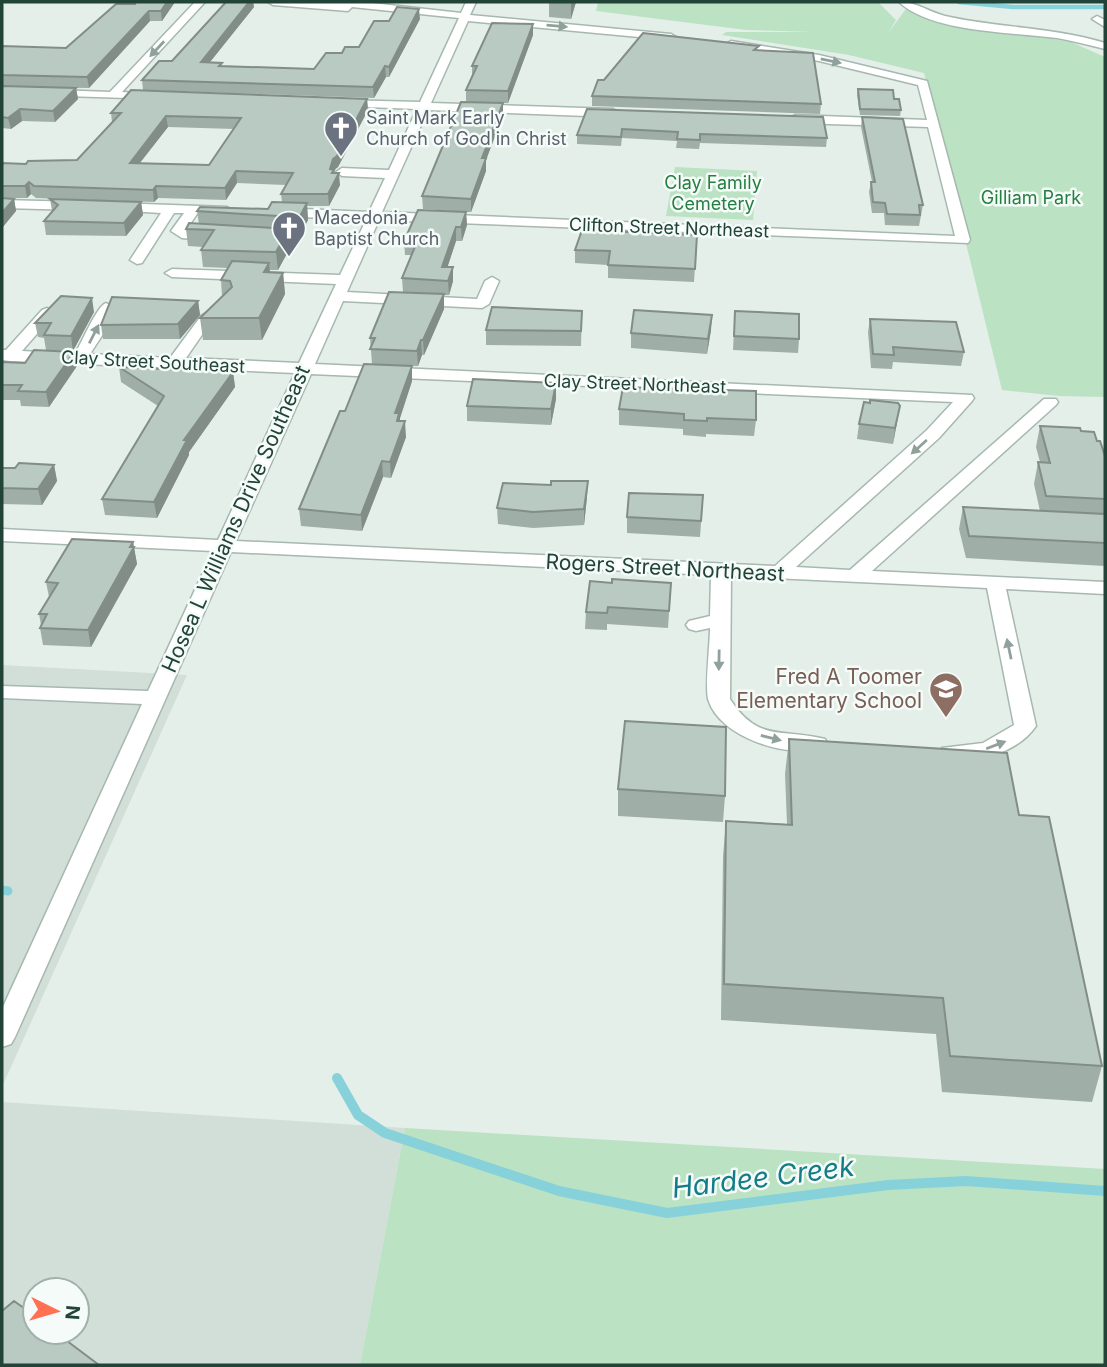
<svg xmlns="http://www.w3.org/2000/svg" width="1107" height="1367" font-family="Inter,sans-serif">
<rect width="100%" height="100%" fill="#e4efe9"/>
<path fill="#d2dfd8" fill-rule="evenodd" d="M2,665L187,675L2,1087Z
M2,1102L405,1128L360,1365H2ZM35,1290H77V1332H35Z"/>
<path fill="#bbe2c3" d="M598,2H878L896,20L888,33L906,9L928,19L1071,42L1105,57V397L1059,396L1002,390L924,73L849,55L722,35L726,32H813L746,30L596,11Z
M675,167L757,171L753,220L666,216Z
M405,1128L1105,1169V1365H360Z"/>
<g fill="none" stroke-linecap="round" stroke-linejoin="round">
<path stroke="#87d2da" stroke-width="4.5" d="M959,2L1013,7H1105"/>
<path stroke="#87d2da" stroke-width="9" d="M2,890L8,891"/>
<path stroke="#87d2da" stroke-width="10" d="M337,1078L358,1115L385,1133L559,1191L667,1213L888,1185L966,1181L1105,1191"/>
<g stroke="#a6b8b0" stroke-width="3">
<path id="minor" d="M195,2H205L122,92L155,94L159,95V99L2,94V88L110,92Z
M268,2H363L461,13L466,2H476L470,15L671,34L676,37L671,40L468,21L431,103L613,109L619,113L613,117L428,110L382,212L955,236L928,127L795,123L789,119L795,115L927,120L918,85L819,61L731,47L726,44L731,41L819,55L927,81L970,240L968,243L379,220L347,292L477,299L485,281L492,277L499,281L489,304L482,308L343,301L315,364L972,395L974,398L972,401L939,438L796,567L850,570L1044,399H1056L1058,402L1056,405L872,571L1105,582V594L1006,589L1036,726C1018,753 973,766 942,758L939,753L942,748L983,743L1014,725L987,588L731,576L730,699C758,743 783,728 825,739L828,744L825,749C789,758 720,739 708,699C705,685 710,645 710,628L696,631L689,629L686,625L689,621L710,616L711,575L231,552L15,1037L11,1044L2,1047V1009L142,704L2,698V686L148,691L213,551L2,541V529L218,540L295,373L10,361L2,360V350H6L42,310L47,308L55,313L22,351L75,354C82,342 97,306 106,303L113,307L103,334L90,354L170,358L201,316L220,305L227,309L206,329L186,358L299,363L336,284L172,277L165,273L172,269L340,275L366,220L280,216L273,212L280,208L369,212L385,178L342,176L336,172L342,168L389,170L417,109L341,106L335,103L341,100L420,102L459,18L352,7L348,11L273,5ZM311,374L953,402L927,430L775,566L236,541Z
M899,2C915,1 929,12 945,16C998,28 1053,27 1105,43V49C1089,45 1074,41 1057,38C1013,32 932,33 899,2Z
M1097,16L1105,20V27L1092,19Z
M2,200L80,202L87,206L80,210L2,208Z
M116,203L227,207L234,211L227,215L197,214L186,230L220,234V240L215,241L182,238L171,231L184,213H174L142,263L137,264L130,260L161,213L111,210V204Z"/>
</g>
<use href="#minor" fill="#fff" fill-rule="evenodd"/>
</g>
<path fill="#9faea7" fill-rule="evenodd" d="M175,2L162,21H150L89,88L23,87L76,88L78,99L55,122L22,121L11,129L2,128V46L66,48L135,4Z
M226,2H253L254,7L210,62L222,63V66L314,69L342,53L359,47L389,21L420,19L389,77H386L374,98L143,90L142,80L172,61Z
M549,2H576L571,19L549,17Z
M533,24V35L508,103L466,102V90L472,75V66Z
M759,51L821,104L820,114L592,106V96L604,80Z
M858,89L894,99L901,110L900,116L860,115L857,95Z
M367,99L368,110L338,167L334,170L340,185L329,206H307L308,220L299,237H296L278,270H270V272L283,273L285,294L262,340H203L200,318L222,296L221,280L228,268L203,267L201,250L203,247L188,246L186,229L199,224L197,211L268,209L282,202L281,194L286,185L237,183L226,200L158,198L154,202L36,198L31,194L27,198H3L14,199L16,211L2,228V163L26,164L77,160L112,122L111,113ZM168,127L234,129L209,165L140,163Z
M587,109L827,138L826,147L700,143L699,149L676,148L677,141L622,138L621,146L577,144V135Z
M503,115L486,160V171L471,212H466L467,225L462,241H456L447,267H453V281L449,295H444V309L424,355H422L418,366L372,364L370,338L403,292L402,278L411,255H405L404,241L452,211L423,209L422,196Z
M862,117L923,205L919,226L885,225L884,213H872L869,192L871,182H872L861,127Z
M50,199L141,202L143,215L126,236L46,235L44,221L52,211Z
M697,235L694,282L608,278V265L575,263V250Z
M198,301L200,315L180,339H103L101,325Z
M582,311L581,346L486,345V330Z
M735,311L799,339L798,353L733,350Z
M94,312L73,351L46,350L44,338L38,337L35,323Z
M870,319L964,352L961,366L893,362L892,369L871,368L868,332Z
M711,330L707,354L631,348V333Z
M2,362L77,366L49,407L21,406L20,400H2Z
M119,367L233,372L235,387L189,452V455L157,518L105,515L102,499L158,406L121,382Z
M412,381L400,418V421L406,437L391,478L383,477L362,531L301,526L299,509L345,411Z
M556,383V399L551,425L467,421V406Z
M623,387L756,420L754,436L706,434V437L683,435V429L619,425V409Z
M900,406L893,444L857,439L859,424Z
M1040,426L1081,431L1097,441L1105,456V566L966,558L959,529L963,507L1040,511L1034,484L1038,462H1040L1036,447Z
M54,465L57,481L42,505L2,504V468H15Z
M703,495L700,537L627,533V517Z
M587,497L584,525L533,528L498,524L497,508Z
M133,542L137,564L91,647L43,645L40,628L41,625L39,614L49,597L46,582Z
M612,583H671L668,628L607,624V630L585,629L586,612Z
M789,739L1019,815L1102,1066L1092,1102L942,1092L936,1034L721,1020L723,856L726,821L787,824L785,774Z
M618,789L725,796L723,822L618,816Z"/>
<path fill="#828d88" d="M167,2H175L162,21L161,11Z
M249,2H253L254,7L202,72L201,62Z
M572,2H576L571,19V3Z
M419,9L420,19L389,77V67Z
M149,11L150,21L89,88L87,77Z
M533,24V35L508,103V91Z
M385,66L386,77L374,98L373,87Z
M76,88L78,99L55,122L53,111Z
M367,99L368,110L338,167L334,170L335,180L339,173L340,185L329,206L328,194L330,169L333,159Z
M503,103V115L486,160V171L471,212V199L482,158Z
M20,109L22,121L11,129L8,118Z
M166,116L168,127L131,174L130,163Z
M236,171L237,183L226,200L225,188Z
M29,182L31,194L27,198L25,186Z
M156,186L158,198L154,202L153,190Z
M14,199L16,211L2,228V213Z
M141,202L143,215L126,236L124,223Z
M307,203L308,220L299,237L298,220Z
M466,212L467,225L462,241L461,227Z
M294,220L296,237L278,270L276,252Z
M456,227V241L443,281L442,267Z
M269,263L271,284L264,272Z
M453,267V281L449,295L448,281Z
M283,273L285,294L262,340L259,318Z
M444,294V309L424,355L423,340Z
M92,298L94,312L73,351L71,336Z
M198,301L200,315L180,339L178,324Z
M712,315L711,330L707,354L708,339Z
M421,340L422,355L418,366L417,351Z
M74,352L77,366L49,407L46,392Z
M412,366V381L400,418V428L398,437L395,413Z
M233,372L235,387L189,452V455L157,518L154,502L184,440Z
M556,383V399L551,425V409Z
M900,406L897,422L893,444L895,428Z
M405,421L406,437L391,478L390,462Z
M382,461L383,477L362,531L361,515Z
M54,465L57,481L42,505L38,489Z
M588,481L587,497L584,525V509Z
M133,542L137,564L91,647L88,630Z"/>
<path fill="#b9cac2" stroke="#828d88" stroke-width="2" fill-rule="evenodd" d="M136,2H167L161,11H149L87,77L2,75V46L66,48L116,4H135Z
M226,2H249L201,62L222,63L219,66L314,69L326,53H342L345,47H359L374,21H389L397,7L419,9L389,67L385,66L373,87L142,80L159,61H172Z
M492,23L533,24L508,91L466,90L477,66H472Z
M643,33L759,46L754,50L813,53L821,104L592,96L598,80H604Z
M2,86L76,88L53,111L20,109L8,118L2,117Z
M858,89L893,90L894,99H899L901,110L860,109Z
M131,90L367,99L337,156L333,159L330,169L334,170L332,173H339L328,194H281L293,173L236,171L225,188L156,186L153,190L34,186L29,182L25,186H2V163L26,164L28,161L77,160L121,113H111ZM166,116L241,118L209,165L130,163Z
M461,102L503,103L482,158H486L471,199L422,196Z
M587,109L823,117L827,138L700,134V140L677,139L678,132L622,129L621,137L577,135Z
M862,117L903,119L923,205H919L920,215L887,214L885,203L873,202L871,182H875Z
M2,198L14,199L2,213Z
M50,199L141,202L124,223L44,221L58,205Z
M272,202L307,203L298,220H294L276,252L201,250L214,230L186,229L189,223L273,228L282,224V220L278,216L197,211L200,207L268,209Z
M418,210L466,212L461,227H456L442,267H453L448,281L402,278L417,242L404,241Z
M582,230L697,235L695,269L608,265L610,251L575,250Z
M232,261L269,263L264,272L283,273L259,318H200L232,287L230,281L221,280Z
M389,292L444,294L423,340H421L417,351L370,349L375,338H370Z
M61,296L92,298L71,336L44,335L51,323H35Z
M112,297L198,301L178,324L101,325Z
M492,307L582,311L581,331L486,330Z
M634,310L712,315L708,339L631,333Z
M735,311L799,314V339L734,336Z
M870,319L956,322L964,352L893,347L894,355L873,354Z
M34,350L74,352L46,392L18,391L22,385H2V362L25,363Z
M364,364L412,366L395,413H399L397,421H405L390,462L382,461L361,515L299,509L340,411H345Z
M119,367L233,372L184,440H187L154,502L102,499L164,396Z
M473,379L556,383L551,409L467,406Z
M623,387L756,391V420L707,418V421L684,420V414L619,409Z
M870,400L898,403L900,406L895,428L859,424L864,402L870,403Z
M1040,426L1080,428L1081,431L1094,432L1097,441H1100L1105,456V499L1046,496L1038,462L1050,463Z
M19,463L54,465L38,489L2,488V468H15Z
M551,481H588L584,509L533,512L497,508L503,483L551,485Z
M629,493L703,495L701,521L627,517Z
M963,507L1105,514V543L969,536Z
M72,539L133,542L130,547H134L88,630L40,628L47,614H39L58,583L46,582Z
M612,579L671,583L669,611L608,607L607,613L586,612L590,581L612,583Z
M625,721L726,727L725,796L618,789Z
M789,739L1007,753L1019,815L1049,817L1102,1066L950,1056L943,998L724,984L726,821L792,825Z
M14,1301L35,1316V1332H55L99,1365H2V1311Z"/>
<defs><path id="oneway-solid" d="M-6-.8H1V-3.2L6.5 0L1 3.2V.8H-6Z" transform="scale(1.75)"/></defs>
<g fill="#90a19c">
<use href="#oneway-solid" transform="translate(557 26) rotate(5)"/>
<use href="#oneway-solid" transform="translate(157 49) rotate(133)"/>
<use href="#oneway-solid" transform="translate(831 61) rotate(12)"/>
<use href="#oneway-solid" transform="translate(94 334) rotate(-63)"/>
<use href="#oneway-solid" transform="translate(919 447) rotate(138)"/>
<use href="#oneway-solid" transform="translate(1009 649) rotate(-102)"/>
<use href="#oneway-solid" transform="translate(719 660) rotate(91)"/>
<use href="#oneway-solid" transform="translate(771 738) rotate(14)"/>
<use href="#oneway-solid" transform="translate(996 745) rotate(-21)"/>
</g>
<defs>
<g id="church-pin" transform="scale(1.75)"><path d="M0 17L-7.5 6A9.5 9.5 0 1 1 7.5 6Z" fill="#6b7280" stroke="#f5fbf8"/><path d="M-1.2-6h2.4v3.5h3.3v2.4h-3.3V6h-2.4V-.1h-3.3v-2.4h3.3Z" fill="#fff"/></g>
<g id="school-pin" transform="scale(1.75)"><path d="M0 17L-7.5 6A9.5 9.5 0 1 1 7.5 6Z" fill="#8d6e63" stroke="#f5fbf8"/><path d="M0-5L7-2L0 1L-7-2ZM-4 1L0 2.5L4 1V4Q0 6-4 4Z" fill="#fff"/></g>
</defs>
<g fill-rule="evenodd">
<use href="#church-pin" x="341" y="128"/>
<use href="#church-pin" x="289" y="228"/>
<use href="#school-pin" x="946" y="689"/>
</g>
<g text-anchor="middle" stroke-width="5" stroke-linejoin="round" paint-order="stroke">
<g font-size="18" fill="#5b616d" stroke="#f5fbf8" text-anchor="start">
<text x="366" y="124">Saint Mark Early<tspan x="366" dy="21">Church of God in Christ</tspan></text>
<text x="314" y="224">Macedonia<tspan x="314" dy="21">Baptist Church</tspan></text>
</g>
<g font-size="18" fill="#267f42" stroke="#f5fbf8">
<text x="713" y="189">Clay Family<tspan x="713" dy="21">Cemetery</tspan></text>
<text x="1031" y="204">Gilliam Park</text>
</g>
<g font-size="18" fill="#214338" stroke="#f5fbf8">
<text transform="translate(669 228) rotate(2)" y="6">Clifton Street Northeast</text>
<text transform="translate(153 362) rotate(3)" y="6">Clay Street Southeast</text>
<text transform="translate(635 384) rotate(2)" y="6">Clay Street Northeast</text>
</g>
<g font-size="21" fill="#214338" stroke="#f5fbf8">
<text transform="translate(236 519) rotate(-66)" y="7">Hosea L Williams Drive Southeast</text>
<text transform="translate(665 568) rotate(3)" y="7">Rogers Street Northeast</text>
</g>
<g font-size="21" fill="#785e54" stroke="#f5fbf8" text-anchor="end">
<text x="922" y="684">Fred A Toomer<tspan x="922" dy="24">Elementary School</tspan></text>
</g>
<g font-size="28" font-style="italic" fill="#137c87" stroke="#f5fbf8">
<text transform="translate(763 1177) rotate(-7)" y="10">Hardee Creek</text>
</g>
</g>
<rect width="1107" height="1367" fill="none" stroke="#214338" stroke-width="7"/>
<g transform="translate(56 1311) rotate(95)"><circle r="33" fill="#f5fbf8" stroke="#a0b1ab" stroke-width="2"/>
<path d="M0-5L12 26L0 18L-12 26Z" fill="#ff7152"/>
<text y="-10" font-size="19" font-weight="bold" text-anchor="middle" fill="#214338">N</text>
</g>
</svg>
